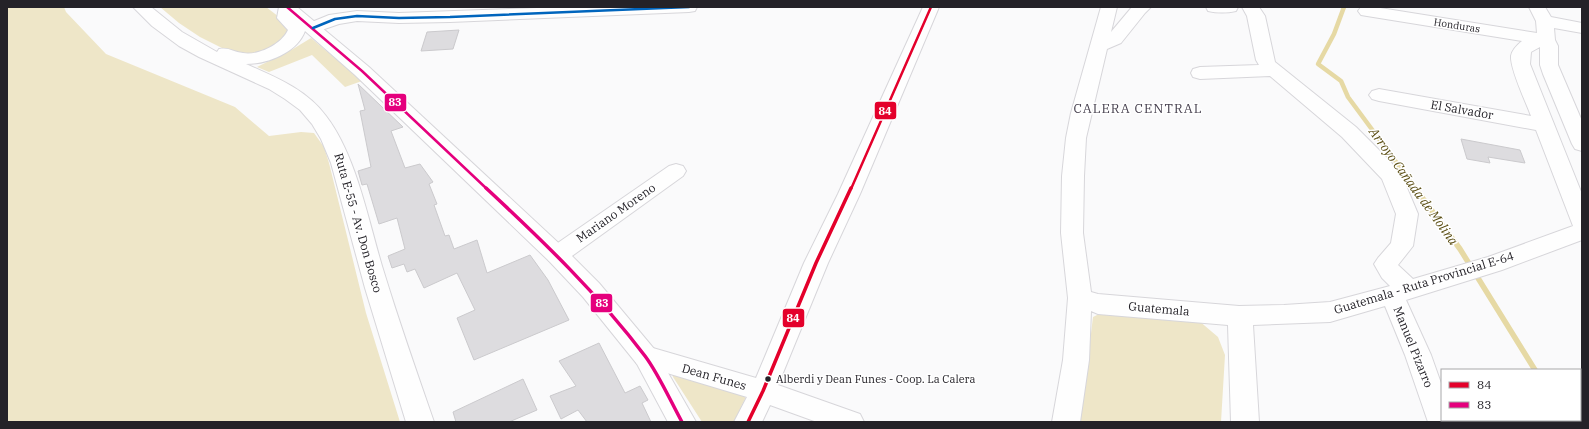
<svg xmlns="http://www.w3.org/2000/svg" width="1589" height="429" font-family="'IBM Plex Serif',serif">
<rect width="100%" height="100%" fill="#fafafb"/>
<path fill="#eee6c8" d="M7,7H64L66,12L106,54L235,107L269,136L301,132L314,133L324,147L329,163L366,313L400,422H7Z
M160,7H266L287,23L291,28L283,42L260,52L251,54L232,53L200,37L179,23Z
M311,38L362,81L345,87L312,55L269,72L257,67L293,49Z
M1103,312L1198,320L1218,337L1225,355L1221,422H1080L1093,317Z
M672,373L746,394L745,399L734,422H702L673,377Z"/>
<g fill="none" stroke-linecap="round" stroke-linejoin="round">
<path stroke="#e6d9a4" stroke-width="4.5" d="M1344,7L1334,34L1318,64L1341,81L1348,97L1416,189"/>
<path stroke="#e6d9a4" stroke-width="5.5" d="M1415,188L1460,249L1535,370
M1565,420L1567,422"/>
</g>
<path fill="#dddcdf" stroke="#cbcacd" d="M459,30L453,49L421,51L427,32Z
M358,84L403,127L391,131L405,168L420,164L433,182L429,184L437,204L434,205L445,236L449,235L454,249L477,240L487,273L530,255L548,280L569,320L474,360L457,318L475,310L457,273L424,288L415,269L407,272L404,264L392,268L388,256L405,249L397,218L379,224L367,184L362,185L358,171L371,167L360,111L365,110Z
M1461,139L1520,150L1525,163L1488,157L1490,163L1467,159Z
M599,343L625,393L640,386L648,400L642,403L651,422H587L578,410L561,419L550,396L576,386L559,361Z
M523,379L537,410L509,422H456L453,412Z"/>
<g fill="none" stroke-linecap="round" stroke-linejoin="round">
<g stroke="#d7d6da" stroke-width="2">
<path id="minor" d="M566,7H697L695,11L689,12L450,22L399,23L357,21L339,24L313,33L307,32L304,28L307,24L329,15L357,11L399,13Z
M923,7H939L860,194L828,263L778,385L860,414L864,422H817L770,405L762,422H734L747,397L637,364L633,357L637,350L646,346L756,378L804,263L838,194Z
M1101,7H1117L1111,32L1132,7H1151L1145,13L1121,43L1107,49L1086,138L1084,176L1083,233L1091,292L1098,294L1239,306L1284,305L1330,302L1390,286L1382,278L1374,264L1378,258L1391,243L1396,214L1382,179L1342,137L1270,76L1200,79L1193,77L1191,73L1193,69L1200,67L1259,65L1256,60L1247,16L1242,7H1259L1265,16L1275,62L1356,127L1389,160L1402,176L1418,214L1413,246L1398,265L1413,279L1488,257L1573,226L1536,130L1379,101L1372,99L1369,95L1372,91L1379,89L1531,116C1526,102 1510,69 1511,56C1512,50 1517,45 1522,41L1367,16L1361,15L1358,11L1361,7H1374L1537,33L1536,21L1529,7H1545L1551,17L1582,23V33L1554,28L1555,40L1558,46V65L1582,121V151L1575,149L1572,144L1543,74L1540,65V47L1531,52L1530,64L1582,194V240L1502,270L1406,300L1431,355L1442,386V420H1455L1456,422H1428L1405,355L1385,306L1330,322L1253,325L1259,422H1231L1228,325L1098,314L1091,311L1089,360L1080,422H1052L1063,360L1068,298L1061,233L1062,176L1066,138L1071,113Z
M1206,7H1238L1236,11C1227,13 1217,13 1208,11Z
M676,164L683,166L686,171L683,176L565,261L557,264L549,261L546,255L549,249L669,166Z"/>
</g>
<g stroke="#d7d6da" stroke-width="2">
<path id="major" d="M133,7H151L182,32L217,52L219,49C229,47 233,52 243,53C258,56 282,44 288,30L277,18L279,7H297L369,67L565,249L599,283L655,350L696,422H668L637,364L583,297L549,261L355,75L305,31C297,53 267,64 246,64C275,77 306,89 326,116C356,155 368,219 382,266C398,319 416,370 434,422H406L365,288L331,163L321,139L312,124L300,110L285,99L269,89L199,57L179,46L152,26Z"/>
</g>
<use href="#minor" fill="#fefefe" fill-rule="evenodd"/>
<use href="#major" fill="#fefefe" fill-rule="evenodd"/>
<g stroke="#fff" stroke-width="5">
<path id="bus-1-far1" d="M851,189L931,7"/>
</g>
<g stroke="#fff" stroke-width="6">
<path id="bus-1" d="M748,422L763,391L816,263L851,188"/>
</g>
<g stroke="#fff" stroke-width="5">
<path id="bus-2-far1" d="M287,7L362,71L487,189"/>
</g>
<g stroke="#fff" stroke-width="6">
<path id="bus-2" d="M486,188C543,241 598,294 645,356C658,373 671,402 682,422"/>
</g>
<g stroke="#fff" stroke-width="5">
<path id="bus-3" d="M313,28L335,19L357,16L399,18L450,17L689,7"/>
</g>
<use href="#bus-1-far1" stroke="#e4002b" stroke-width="2.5"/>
<use href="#bus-1" stroke="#e4002b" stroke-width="3.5"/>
<use href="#bus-2-far1" stroke="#e5007d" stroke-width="2.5"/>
<use href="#bus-2" stroke="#e5007d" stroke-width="3.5"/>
<use href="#bus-3" stroke="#0065bd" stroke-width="2.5"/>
</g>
<circle fill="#242228" stroke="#fff" stroke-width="1.5" cx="768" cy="379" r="3.5"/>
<g text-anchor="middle" stroke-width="3" stroke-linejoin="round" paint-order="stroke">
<g font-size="10" fill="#242228" stroke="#fff">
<text transform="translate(1457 25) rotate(9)" y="4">Honduras</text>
</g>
<g font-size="11" fill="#242228" stroke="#fff" text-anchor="start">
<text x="776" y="383">Alberdi y Dean Funes - Coop. La Calera</text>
</g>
<g font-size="12" fill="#242228" stroke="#fff">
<text transform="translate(1462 110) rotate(10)" y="4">El Salvador</text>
<text transform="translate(616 213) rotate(-35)" y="4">Mariano Moreno</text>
<text transform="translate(358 223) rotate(74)" y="4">Ruta E-55 - Av. Don Bosco</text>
<text transform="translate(1424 283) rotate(-17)" y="4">Guatemala - Ruta Provincial E-64</text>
<text transform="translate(1159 309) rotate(5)" y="4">Guatemala</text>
<text transform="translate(1413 347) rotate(68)" y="4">Manuel Pizarro</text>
<text transform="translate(714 377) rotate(16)" y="4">Dean Funes</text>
</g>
<g font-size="13" letter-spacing="1" fill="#46404e" stroke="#fff">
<text x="1138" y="113">CALERA CENTRAL</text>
</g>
<g font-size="13" font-style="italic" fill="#594c11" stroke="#fff">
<text transform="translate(1414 186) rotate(54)" y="5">Arroyo Cañada de Molina</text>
</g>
</g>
<g stroke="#fff" stroke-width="1.5">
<rect x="384" y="93" width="23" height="19" rx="4" fill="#e5007d"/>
<rect x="874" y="101" width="23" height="19" rx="4" fill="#e4002b"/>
<rect x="590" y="293" width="23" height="20" rx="4" fill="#e5007d"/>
<rect x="782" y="308" width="23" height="20" rx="4" fill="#e4002b"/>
</g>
<g font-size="11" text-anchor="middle" font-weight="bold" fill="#fff">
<text x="395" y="106">83</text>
<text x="885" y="115">84</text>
<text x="602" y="307">83</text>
<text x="793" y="322">84</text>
</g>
<rect width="1589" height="429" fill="none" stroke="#242228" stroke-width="16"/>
<rect x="1441" y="369" width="140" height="52" fill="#ffffff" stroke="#a7a7a9"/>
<rect x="1449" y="382" width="20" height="6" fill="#e4002b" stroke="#a7a7a9"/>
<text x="1477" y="389" font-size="12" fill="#242228">84</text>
<rect x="1449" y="402" width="20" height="6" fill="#e5007d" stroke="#a7a7a9"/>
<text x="1477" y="409" font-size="12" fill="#242228">83</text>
</svg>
